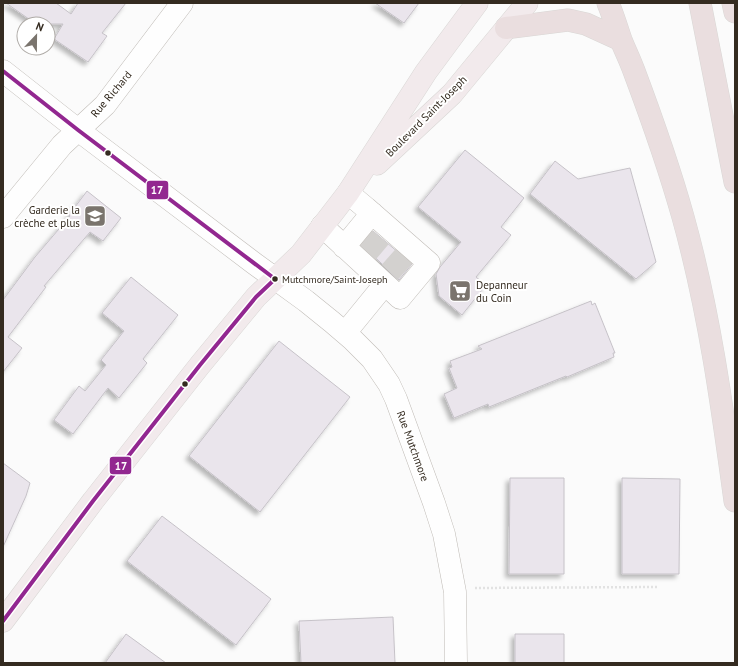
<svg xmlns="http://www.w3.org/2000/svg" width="738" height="666" font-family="'PT Sans',sans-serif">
<defs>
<filter id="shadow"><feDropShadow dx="-3.5" dy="3.5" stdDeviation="2" flood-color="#0004"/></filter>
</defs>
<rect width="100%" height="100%" fill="#fbfbfb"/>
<path fill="#eae5ec" stroke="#c6c2c8" filter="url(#shadow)" d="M6,3H56L71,14L78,3H126L102,33L107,36L88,62L54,39L63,24H36Z
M375,3H419L404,23Z
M465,150L524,198L501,227L511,235L476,277L486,285L462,315L439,296L436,274L440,267L461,242L418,207Z
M555,161L578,179L630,168L656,262L636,279L530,194Z
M87,191L121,218L103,241L90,232L44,286L46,287L8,337L22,348L3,372V300L35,257L70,216L69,215Z
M373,231L412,264L399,280L362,245Z
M131,277L178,315L143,359L147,363L119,398L108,388L73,434L54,420L79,386L85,391L106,365L101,360L124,331L102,313Z
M591,301L592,305L595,303L615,353H613L614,357L567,377L566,376L489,407L488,404L454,418L444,394L457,388L449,368L452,367L450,361L482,349L478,346Z
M279,341L350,397L260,512L189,456Z
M3,463L30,483L26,496L3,547Z
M510,478H564V574H509Z
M622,478L680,479L679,574H622Z
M162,516L271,599L236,645L127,561Z
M393,617L395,663H301L299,621Z
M126,634L166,663H105Z
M515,634H564V663H515Z"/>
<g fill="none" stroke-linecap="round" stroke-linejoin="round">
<path stroke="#d3d1cf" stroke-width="22" stroke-dasharray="22 11" stroke-linecap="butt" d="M366,254L382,235
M390,272L406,254"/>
<g stroke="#c0bcb7" stroke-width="23">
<path id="minor" d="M3,71L78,130L255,264L306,301L332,322L353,340L372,359L389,384L396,399L434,503L444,534L455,592L456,663
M3,217L62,145L105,105L182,3
M322,226L385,284
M344,247L372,213
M345,333L385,284L400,298L429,263L366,208L348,193"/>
</g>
<g stroke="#d9d7d5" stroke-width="23">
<path id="major" d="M377,164L452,94L527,3
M3,621L93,501L200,365L256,297L301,254L348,193L426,72L477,3"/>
</g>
<g stroke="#d9d7d5" stroke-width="23">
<path id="highway" d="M608,3C613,15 617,28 621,40C625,50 630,60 634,71C652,119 669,167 683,217C709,310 722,405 735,501
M700,3L735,182
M733,3L735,12
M506,28L568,20L586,24L621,40"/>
</g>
<path stroke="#e2e2e2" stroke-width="2.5" stroke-dasharray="2 2" stroke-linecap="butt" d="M475,588L658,587"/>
<use href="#minor" stroke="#fefefe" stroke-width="22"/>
<use href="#major" stroke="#f2eaec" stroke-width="22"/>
<use href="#highway" stroke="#eadedf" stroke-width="22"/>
<g stroke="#fff" stroke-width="7">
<path id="bus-1" d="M3,71L78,130L275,279L256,297L200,365L93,501L3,621"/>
</g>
<use href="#bus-1" stroke="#922790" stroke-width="4"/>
</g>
<defs>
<g id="school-square" transform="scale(1.15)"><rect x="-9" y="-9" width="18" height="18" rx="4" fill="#7a746d" stroke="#fff"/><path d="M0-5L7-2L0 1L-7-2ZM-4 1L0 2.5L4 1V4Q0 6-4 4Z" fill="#fff"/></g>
<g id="supermarket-square" transform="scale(1.15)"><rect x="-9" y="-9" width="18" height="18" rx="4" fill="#7a746d" stroke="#fff"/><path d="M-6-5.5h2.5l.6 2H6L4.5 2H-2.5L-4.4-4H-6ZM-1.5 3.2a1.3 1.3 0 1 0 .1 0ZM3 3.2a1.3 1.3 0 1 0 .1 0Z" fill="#fff"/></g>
</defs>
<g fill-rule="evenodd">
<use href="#school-square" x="95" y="216"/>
<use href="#supermarket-square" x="460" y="291"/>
</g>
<g fill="#342b20" stroke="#fff" stroke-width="1.5">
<circle cx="108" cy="153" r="3.5"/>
<circle cx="275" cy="279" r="3.5"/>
<circle cx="185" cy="384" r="3.5"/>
</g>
<g text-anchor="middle" stroke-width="4" stroke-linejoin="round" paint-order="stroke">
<g font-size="10" fill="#342b20" stroke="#fff" text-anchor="start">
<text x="282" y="283">Mutchmore/Saint-Joseph</text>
</g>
<g font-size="11" fill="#342b20" stroke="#fff">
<text transform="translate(111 94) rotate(-50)" y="4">Rue Richard</text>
<text transform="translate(426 116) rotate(-45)" y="4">Boulevard Saint-Joseph</text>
<text transform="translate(413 446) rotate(70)" y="4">Rue Mutchmore</text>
</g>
<g font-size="11" fill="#342b20" stroke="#fff" text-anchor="end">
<text x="80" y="214">Garderie la<tspan x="80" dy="13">crèche et plus</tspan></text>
<text x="476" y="289" text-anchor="start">Depanneur<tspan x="476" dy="13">du Coin</tspan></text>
</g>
</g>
<g stroke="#fff" stroke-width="1.5">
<rect x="146" y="180" width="23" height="20" rx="4" fill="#922790"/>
<rect x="109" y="456" width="23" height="19" rx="4" fill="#922790"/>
</g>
<g font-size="11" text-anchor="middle" font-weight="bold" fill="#fff">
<text x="157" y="194">17</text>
<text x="121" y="470">17</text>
</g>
<rect width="738" height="666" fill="none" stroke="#342b20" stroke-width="8"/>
<g transform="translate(36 36) rotate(22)"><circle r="19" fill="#ffffff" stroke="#aeaaa6"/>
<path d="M0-3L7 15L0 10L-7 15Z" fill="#7a746d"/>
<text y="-6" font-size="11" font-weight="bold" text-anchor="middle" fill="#342b20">N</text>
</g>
</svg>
